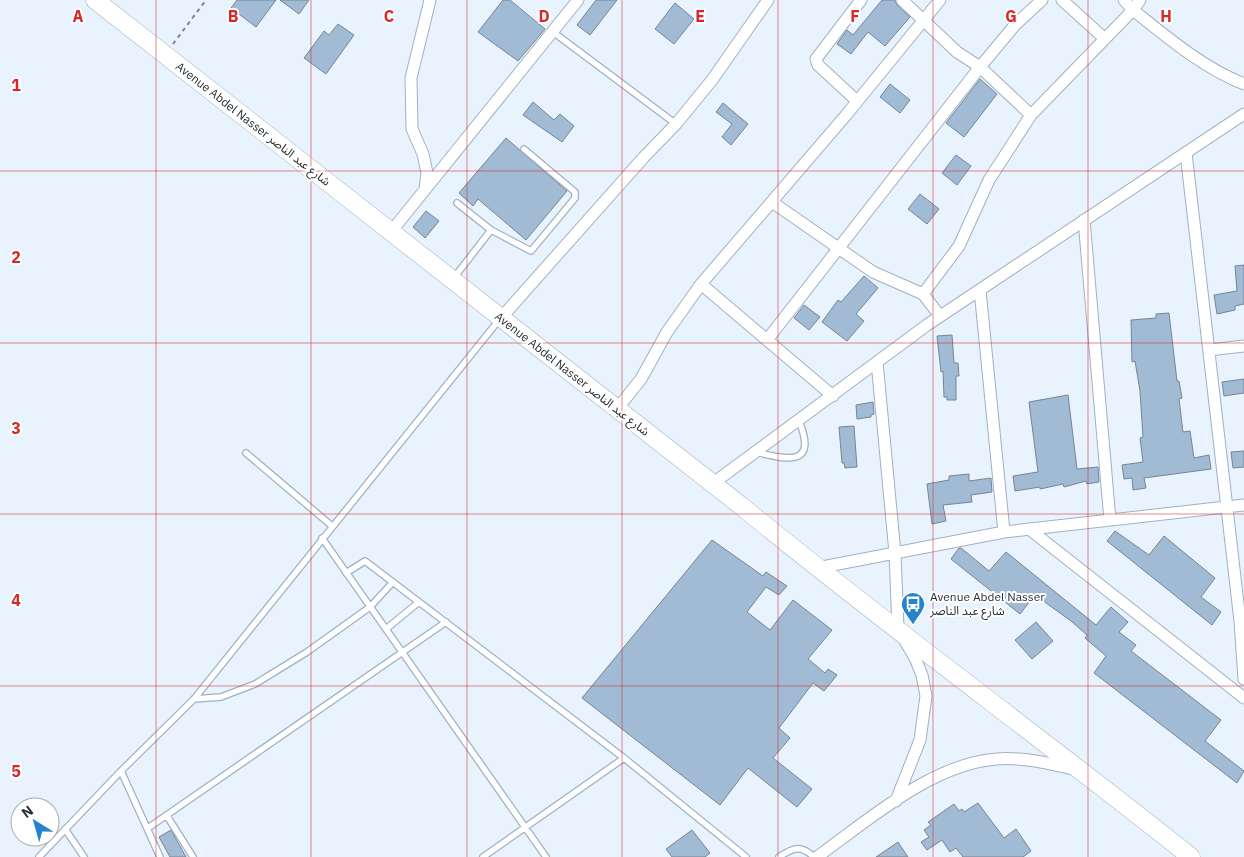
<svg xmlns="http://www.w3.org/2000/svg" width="1244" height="857" font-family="'IBM Plex Sans','Noto Sans Arabic',sans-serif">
<rect width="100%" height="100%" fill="#e9f3fe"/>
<path fill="#a1bbd5" stroke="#758595" d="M237,0H276L256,27L231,8Z
M280,0H309L299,14Z
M503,0H510L545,29L518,61L478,32Z
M596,0H617L590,35L577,25Z
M882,0H895L897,5L910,17L885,46L868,32L851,54L837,44L847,30L853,35Z
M675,3L694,19L674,44L655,29Z
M338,24L354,35L326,74L304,58L324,31L329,35Z
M980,79L997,94L964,137L946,123Z
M890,84L910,100L900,113L880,97Z
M533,102L554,120L560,114L574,126L562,142L523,115Z
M723,103L748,124L731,145L722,137L732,124L716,112Z
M506,138L567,191L526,240L478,199L473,206L459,193Z
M956,155L971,166L957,185L942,173Z
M920,194L939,209L927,224L908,209Z
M426,211L439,221L425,238L413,227Z
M1244,265V304L1235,306V310L1217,314L1214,295L1237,291L1235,266Z
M864,276L878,288L856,314L864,321L847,341L822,322L838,300L841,302Z
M804,305L820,317L809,330L794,318Z
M1169,313L1177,381H1179L1182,398L1179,399L1183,432L1190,431L1194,458L1209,455L1211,469L1144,478L1146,488L1133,490L1132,478L1124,479L1122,465L1143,462L1140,438L1143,437L1140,391L1135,361L1132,362L1131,320L1156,318V314Z
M952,335L954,363H958L959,376H956V400H947V397H944L943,371L941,372L937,336Z
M1244,379V393L1224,396L1222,382Z
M1068,395L1077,469L1098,467L1099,482L1087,484L1086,481L1064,487L1063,484L1040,489V487L1015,491L1013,476L1038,472L1029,402Z
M873,402L874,414L871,415V417L857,419L856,405Z
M854,426L857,467L845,468L844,463H842L839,427Z
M1244,451V467L1233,468L1231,452Z
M969,474V481L991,478L992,492L971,495L972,502L943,505L946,521L932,524L927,484L949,480V476Z
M1115,531L1149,555L1164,536L1215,578L1201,597L1221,612L1212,625L1107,541Z
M712,540L763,576L766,572L787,586L779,595L766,587L747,612L770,630L793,600L832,630L808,659L825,673L828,669L837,675L824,691L813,683L779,728L790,738L773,758L812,789L797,807L748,768L720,805L582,698Z
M959,548H961L989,571L1006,552L1096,625L1111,607L1128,622L1119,632L1136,645L1131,651L1221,720L1205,741L1244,771L1237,783L1094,673L1106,656L1085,638L1087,635L1071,621L1035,595L1020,614L951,559Z
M1036,622L1053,641L1032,659L1015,640Z
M978,803L1004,838L1016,829L1031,851L1023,857H963L956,848L950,852L942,840L927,850L921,842L929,837L924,830L931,825L928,822L954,804L959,811L962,809L964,812Z
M171,830L186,857H170L159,837Z
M692,830L710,853L705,857H672L666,849Z
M898,842L908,857H876Z"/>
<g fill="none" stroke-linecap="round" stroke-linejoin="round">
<g stroke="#a0b1c2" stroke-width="8">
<path id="lane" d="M553,32L676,124
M457,203L491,230L531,251L575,198V192L524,149
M453,279L491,230
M756,452C787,460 818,467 799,421
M246,453L332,526
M322,538L546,857
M346,573L365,561L624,758L746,857
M386,629L419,602
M194,699L221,697L255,684L307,652L370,607L393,582
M121,771L160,857
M167,816L193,857
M148,828L446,622
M65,829L84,857
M39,857L121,771L194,699L499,320
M483,857L624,758
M779,857C794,847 801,845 814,857"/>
</g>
<g stroke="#a0b1c2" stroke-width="13">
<path id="street" d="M902,0L957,52L980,67L1031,115L1133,10C1167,37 1203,68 1244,84
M1062,0L1105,39
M1124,0L1133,10L1140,0
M857,101L818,65L816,59L861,0
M1186,153L1240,621L1244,679
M425,189L427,173L423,154L412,129L411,78L430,0
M772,202L873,272L923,294
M1084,220L1110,520
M390,233L578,0
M701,284L833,396
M980,290L1004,532
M940,316L923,294L959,246L989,180L1031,115
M501,318L644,157L676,124L712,80L768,0
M767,340L980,67L1015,25L1042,0
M1209,350L1244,346
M877,362L895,553L898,629L915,658L922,675L926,696L920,740L896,801
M617,409L641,379L667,332L701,284L847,114L940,0
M712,484L927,325L1244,114
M1029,529L1244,698
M817,568L1004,532L1244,505
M817,857C867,821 933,763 997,759C1023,757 1048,763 1073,769"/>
</g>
<g stroke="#a0b1c2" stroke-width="19">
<path id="primary" d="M95,0L740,505C887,626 1042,738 1191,857"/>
</g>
<path stroke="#808790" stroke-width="2" stroke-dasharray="4 4" stroke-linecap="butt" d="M173,44L206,0"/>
<use href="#lane" stroke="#fff" stroke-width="5.5"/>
<use href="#street" stroke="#fff" stroke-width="11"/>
<use href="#primary" stroke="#fff" stroke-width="18"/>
</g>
<path fill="none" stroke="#d62828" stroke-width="1" stroke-opacity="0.55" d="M156,0V857M311,0V857M467,0V857M622,0V857M778,0V857M933,0V857M1088,0V857M0,171H1244M0,343H1244M0,514H1244M0,686H1244"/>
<defs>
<g id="bus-pin" transform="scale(1.25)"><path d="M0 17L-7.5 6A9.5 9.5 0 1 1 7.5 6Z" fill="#2582cf" stroke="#fff"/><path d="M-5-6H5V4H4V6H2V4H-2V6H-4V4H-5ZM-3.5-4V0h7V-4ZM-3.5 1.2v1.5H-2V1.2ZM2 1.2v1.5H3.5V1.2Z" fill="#fff"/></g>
</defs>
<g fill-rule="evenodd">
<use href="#bus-pin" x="913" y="604"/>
</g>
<g text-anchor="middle" stroke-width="4" stroke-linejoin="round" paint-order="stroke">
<g font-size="12" fill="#272d34" stroke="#fff">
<text transform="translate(253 124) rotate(38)" y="4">Avenue Abdel Nasser شارع عبد الناصر</text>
<text transform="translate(572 374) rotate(38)" y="4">Avenue Abdel Nasser شارع عبد الناصر</text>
</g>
<g font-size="12" fill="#272d34" stroke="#fff" text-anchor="start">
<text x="930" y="601">Avenue Abdel Nasser<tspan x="930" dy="14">شارع عبد الناصر</tspan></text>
</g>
</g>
<g font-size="16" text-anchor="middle" font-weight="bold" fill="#d62828" stroke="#fff" stroke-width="4" stroke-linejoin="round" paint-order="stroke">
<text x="78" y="22">A</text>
<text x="233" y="22">B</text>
<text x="389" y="22">C</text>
<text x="544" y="22">D</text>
<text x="700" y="22">E</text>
<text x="855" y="22">F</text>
<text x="1011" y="22">G</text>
<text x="1166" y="22">H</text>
<text x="16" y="91">1</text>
<text x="16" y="263">2</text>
<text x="16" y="434">3</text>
<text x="16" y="606">4</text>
<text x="16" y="777">5</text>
</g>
<g transform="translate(35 822) rotate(323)"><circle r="24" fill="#ffffff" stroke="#a9abae"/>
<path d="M0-4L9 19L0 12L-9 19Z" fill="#2582cf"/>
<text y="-8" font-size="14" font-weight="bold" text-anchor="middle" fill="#272d34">N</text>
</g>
</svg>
